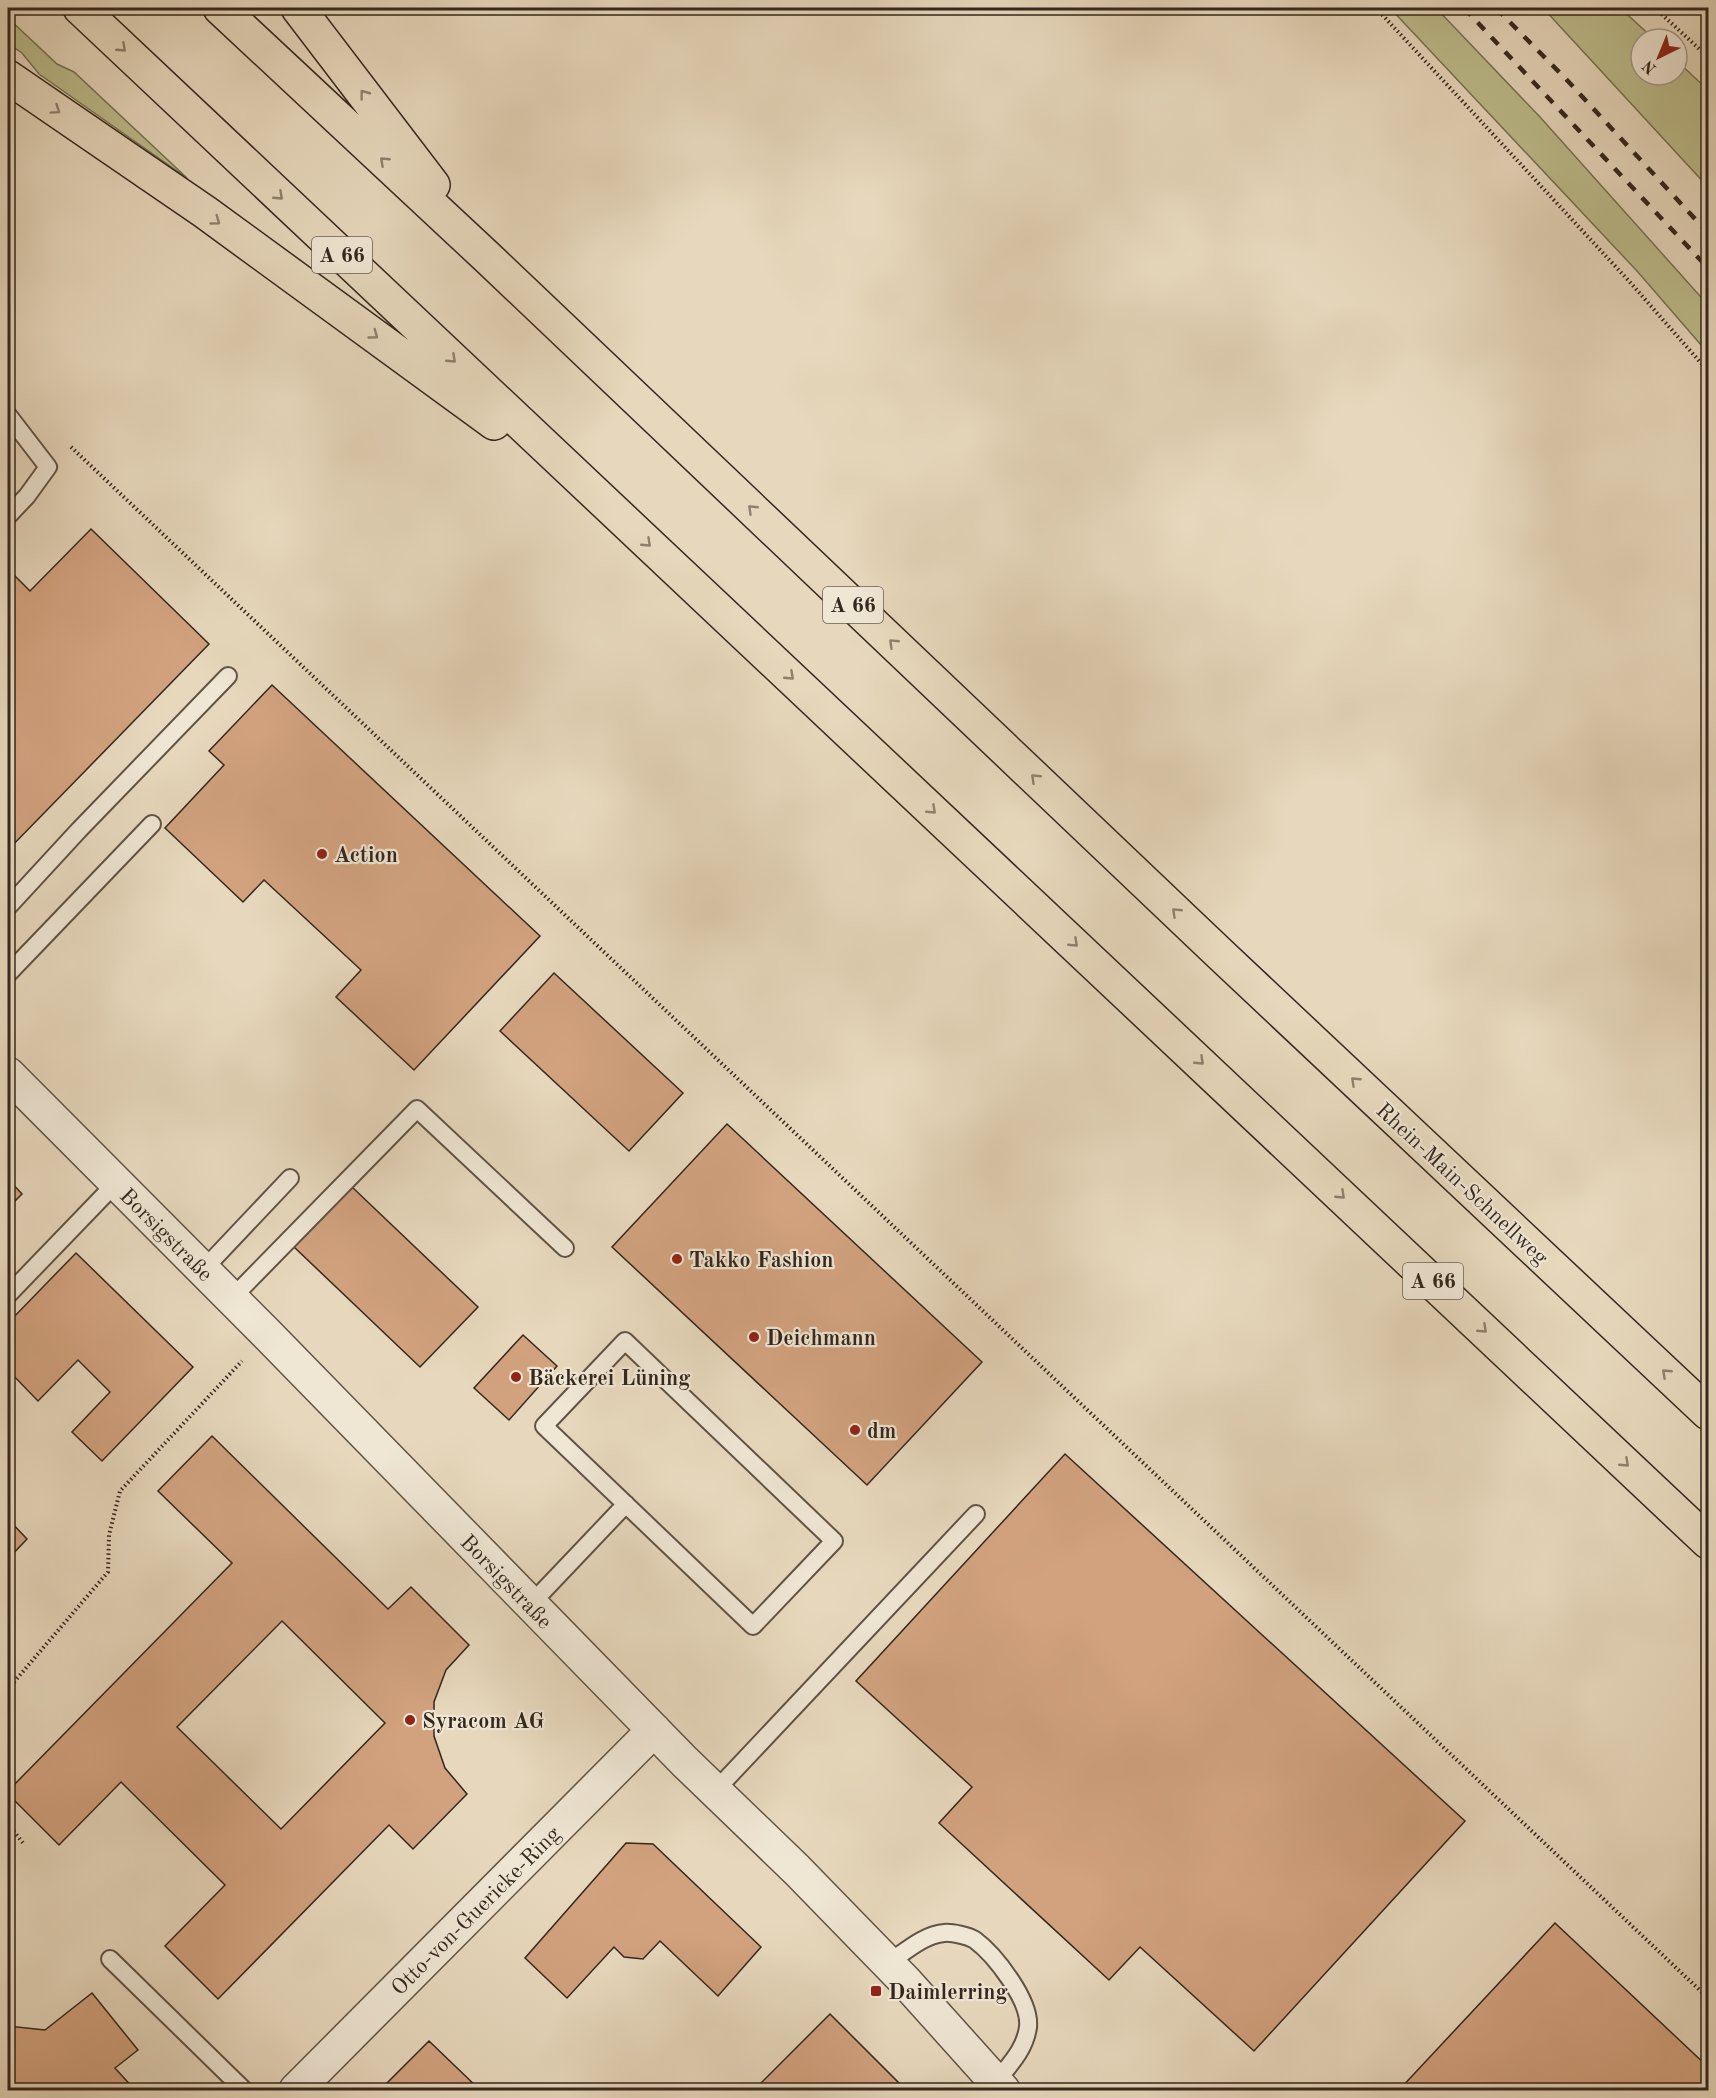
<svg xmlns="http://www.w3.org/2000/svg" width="1716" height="2098" font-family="'Old Standard TT',serif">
<rect width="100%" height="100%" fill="#e7d8bd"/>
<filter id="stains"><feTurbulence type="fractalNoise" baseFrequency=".00333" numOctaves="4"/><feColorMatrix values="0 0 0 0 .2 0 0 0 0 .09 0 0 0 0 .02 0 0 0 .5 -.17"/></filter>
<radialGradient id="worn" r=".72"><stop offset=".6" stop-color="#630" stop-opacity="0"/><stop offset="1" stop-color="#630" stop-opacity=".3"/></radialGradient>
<path fill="#bdbc8c" stroke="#787255" stroke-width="1.5" d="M1390,8H1436L1540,117L1708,305V353L1637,271Z
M1543,8H1620L1654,39H1641V75H1677V61L1708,90V187Z
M8,18L57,64L74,72L187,178L39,74L22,53L8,43Z"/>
<path fill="#d2a27f" stroke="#34271e" stroke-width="1.5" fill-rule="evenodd" d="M91,529L209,644L8,850V572L9,570L30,591Z
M272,685L540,936L414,1070L336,997L361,970L264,880L243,902L165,828L224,765L209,751Z
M554,973L683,1093L629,1151L500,1031Z
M727,1124L982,1362L867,1485L612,1247Z
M8,1179L22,1194L8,1208Z
M352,1187L478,1307L420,1367L294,1247Z
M76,1253L193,1367L102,1461L72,1432L110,1392L78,1360L38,1401L8,1370V1323Z
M523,1335L557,1366L509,1420L474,1388Z
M212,1436L388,1609L411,1587L469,1645L446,1670L434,1702V1736L445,1768L467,1794L413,1849L389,1825L218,1999L165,1946L225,1885L121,1782L59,1845L8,1794V1791L232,1563L158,1491ZM282,1621L385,1723L281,1829L177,1727Z
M1065,1454L1465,1821L1254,2051L1140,1947L1109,1980L939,1823L972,1787L856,1681Z
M8,1519L27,1539L8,1559Z
M626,1843L653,1844L761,1947L718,1996L660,1941L643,1959L624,1957L614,1947L567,1998L525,1958Z
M1555,1923L1708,2067V2090H1399Z
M92,1993L138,2050L115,2068L135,2090H8V2026L45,2030Z
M830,2014L900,2084L893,2090H754Z
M429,2041L480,2090H380Z"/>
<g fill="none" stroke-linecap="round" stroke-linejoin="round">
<g stroke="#615346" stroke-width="20">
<path id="lane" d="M8,415L48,467L27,496L8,516
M8,907L79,830L228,676
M8,974L152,824
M203,1270L290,1178
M8,1295L116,1183
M231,1299L417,1109L565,1248
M625,1341L834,1541L753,1626L544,1426Z
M530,1605L626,1504
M715,1791L976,1514
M110,1959L244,2090
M888,1963C905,1952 923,1935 944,1933C951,1932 969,1936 975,1940C995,1955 1031,2001 1028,2027C1025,2050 1009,2065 996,2082"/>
</g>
<g stroke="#615346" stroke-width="36">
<path id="street" d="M8,1074L267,1334L685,1762L797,1870L906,1982L1003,2090
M296,2090L654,1730"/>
</g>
<g stroke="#34271e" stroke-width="36">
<path id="highway" d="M80,8L1708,1542
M220,8L488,258L1218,952L1708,1413
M298,8L433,185
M8,77L205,212L494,423"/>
</g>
<path stroke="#34271e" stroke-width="4" stroke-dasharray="1.5 3" stroke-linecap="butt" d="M1376,8L1628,280L1708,371
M1655,8L1708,57
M71,447L1708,1998
M8,1689L108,1572L109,1535L120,1491L242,1361
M8,1824L23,1843"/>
<use href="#lane" stroke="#efe6d4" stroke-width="16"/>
<use href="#street" stroke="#efe6d4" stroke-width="33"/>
<use href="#highway" stroke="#e7d8bd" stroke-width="33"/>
<path stroke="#34271e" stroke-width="4.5" stroke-dasharray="10 10" stroke-linecap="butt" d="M1464,8L1708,268
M1496,8L1566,79L1708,233"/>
</g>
<defs><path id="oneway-chevron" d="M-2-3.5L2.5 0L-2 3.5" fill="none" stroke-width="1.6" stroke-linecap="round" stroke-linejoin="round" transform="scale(1.5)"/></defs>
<g stroke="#8e806e">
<use href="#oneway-chevron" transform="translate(122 48) rotate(43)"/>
<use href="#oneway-chevron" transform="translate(364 94) rotate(-127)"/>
<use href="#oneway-chevron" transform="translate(56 110) rotate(34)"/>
<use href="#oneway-chevron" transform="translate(384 161) rotate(-137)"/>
<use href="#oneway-chevron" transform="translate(279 196) rotate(43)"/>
<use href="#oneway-chevron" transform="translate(216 221) rotate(36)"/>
<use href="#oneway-chevron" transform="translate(374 335) rotate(36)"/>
<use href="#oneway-chevron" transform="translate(452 359) rotate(43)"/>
<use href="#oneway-chevron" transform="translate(752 509) rotate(-136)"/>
<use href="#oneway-chevron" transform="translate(647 543) rotate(43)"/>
<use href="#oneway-chevron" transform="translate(893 643) rotate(-136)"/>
<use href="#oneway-chevron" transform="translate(790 676) rotate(43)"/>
<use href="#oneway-chevron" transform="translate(1035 778) rotate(-136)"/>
<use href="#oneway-chevron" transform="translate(932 810) rotate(43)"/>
<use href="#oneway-chevron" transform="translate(1176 912) rotate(-136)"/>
<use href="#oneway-chevron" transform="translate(1074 943) rotate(43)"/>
<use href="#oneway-chevron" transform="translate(1200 1061) rotate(43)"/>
<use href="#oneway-chevron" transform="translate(1355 1081) rotate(-137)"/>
<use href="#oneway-chevron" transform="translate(1341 1195) rotate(43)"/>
<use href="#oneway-chevron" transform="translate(1483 1329) rotate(43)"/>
<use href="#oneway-chevron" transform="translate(1666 1373) rotate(-137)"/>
<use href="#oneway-chevron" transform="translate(1625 1463) rotate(43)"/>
</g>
<g fill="#8f2418" stroke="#efe6d4" stroke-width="2">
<circle cx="322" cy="854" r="6"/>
<circle cx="677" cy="1259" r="6"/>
<circle cx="754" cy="1337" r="6"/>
<circle cx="516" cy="1377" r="6"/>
<circle cx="855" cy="1430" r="6"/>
<circle cx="410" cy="1720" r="6"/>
<rect x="870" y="1985" width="12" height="12" rx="3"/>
</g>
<g text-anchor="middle" stroke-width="4.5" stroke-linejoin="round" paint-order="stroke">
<g fill="#efe6d4" stroke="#6c6055" stroke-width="1.5">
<rect x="312" y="237" width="60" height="36" rx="4.5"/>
<rect x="823" y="587" width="60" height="36" rx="4.5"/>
<rect x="1403" y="1263" width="60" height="36" rx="4.5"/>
</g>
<g font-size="21" font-weight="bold" fill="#34271e">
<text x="342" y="262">A 66</text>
<text x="853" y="612">A 66</text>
<text x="1433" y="1288">A 66</text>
</g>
<g font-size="22" font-weight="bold" fill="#34271e" stroke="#efe6d4" text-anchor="start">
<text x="334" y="862">Action</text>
<text x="689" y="1267">Takko Fashion</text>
<text x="766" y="1345">Deichmann</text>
<text x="528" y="1385">Bäckerei Lüning</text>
<text x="867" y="1438">dm</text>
<text x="422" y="1728">Syracom AG</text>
<text x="888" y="1999">Daimlerring</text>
</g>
<g font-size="22" fill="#34271e" stroke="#efe6d4">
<text transform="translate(1463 1183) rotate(43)" y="8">Rhein-Main-Schnellweg</text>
<text transform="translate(167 1234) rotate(45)" y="8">Borsigstraße</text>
<text transform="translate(507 1581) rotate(46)" y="8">Borsigstraße</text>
<text transform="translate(475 1910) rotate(-45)" y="8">Otto-von-Guericke-Ring</text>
</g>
</g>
<rect width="1716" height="2098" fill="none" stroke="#e7d8bd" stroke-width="30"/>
<rect x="9" y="9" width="1698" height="2080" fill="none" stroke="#34271e" stroke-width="3"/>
<rect x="15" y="15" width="1686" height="2068" fill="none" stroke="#34271e" stroke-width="1.5"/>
<g transform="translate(1659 57) rotate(223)"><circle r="28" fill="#efe6d4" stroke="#a49a8b" stroke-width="1.5"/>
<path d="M0-4.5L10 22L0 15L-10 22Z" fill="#8f2418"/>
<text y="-9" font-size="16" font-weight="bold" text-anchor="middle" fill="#34271e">N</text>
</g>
<rect width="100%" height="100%" filter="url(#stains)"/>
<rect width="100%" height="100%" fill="url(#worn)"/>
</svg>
